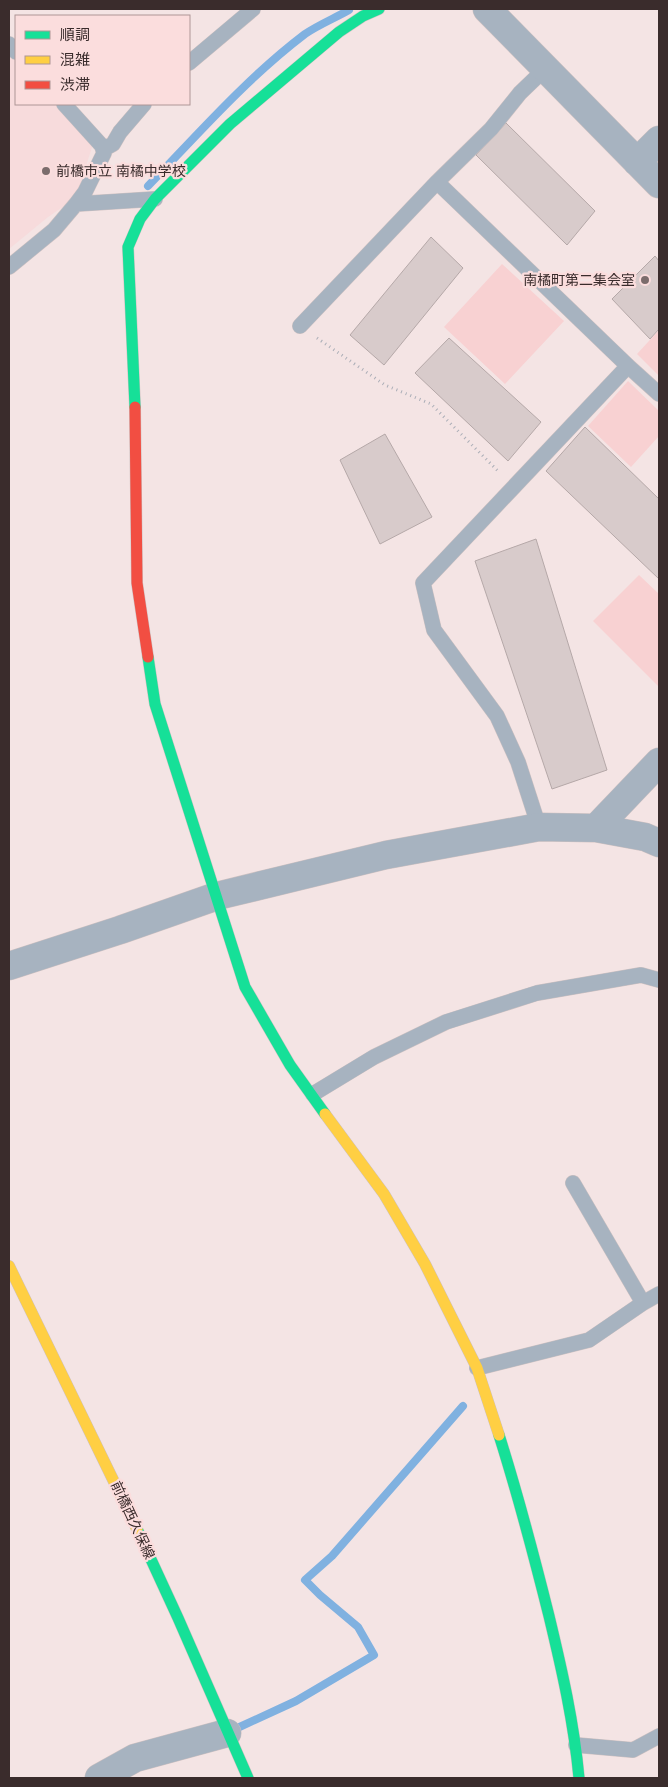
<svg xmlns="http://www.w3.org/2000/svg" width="668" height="1787" font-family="'PT Sans','Noto Sans JP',sans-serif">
<rect width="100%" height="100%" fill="#f4e4e4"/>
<path fill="#f7dbdc" d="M9,51L16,59V104H56L93,144L76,198L48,217L9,249Z"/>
<path fill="#f8d1d2" d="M502,264L564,321L505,384L444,327Z
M659,330V376L637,354Z
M628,381L659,411V436L631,467L588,426Z
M639,575L659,594V687L593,621Z"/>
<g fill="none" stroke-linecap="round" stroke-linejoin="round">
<path stroke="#80b1e0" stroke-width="8" d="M148,186C198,134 247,78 305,34C318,25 335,18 349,10
M233,1730L296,1701L374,1655L358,1627L320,1595L305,1580L332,1556L463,1406"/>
</g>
<path fill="#d8cbcb" stroke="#b5a8a8" d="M506,123L595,211L567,245L476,155Z
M431,237L463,268L384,365L350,335Z
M655,256L659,261V329L650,339L612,299Z
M449,338L541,422L508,461L415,373Z
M585,427L659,499V579L546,471Z
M385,434L432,517L380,544L340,460Z
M536,539L607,770L552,789L475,561Z"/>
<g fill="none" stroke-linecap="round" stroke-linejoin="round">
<g stroke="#cdc1c1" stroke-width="16">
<path id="lane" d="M9,44L16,52
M189,63L253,9
M546,68L520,93L491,129L437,182L628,366
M104,149L113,144L120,132L144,104
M76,204L155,199
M9,267L54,230L76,204L85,192L104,153L102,146L64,104
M300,326L437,182
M539,827L518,762L497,716L434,630L423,583L628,366L659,394
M313,1094L374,1057L446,1022L537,993L641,975L659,980
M573,1183L643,1303
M477,1368L589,1340L643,1303L659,1294
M576,1745L633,1750L659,1736"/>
</g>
<g stroke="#cdc1c1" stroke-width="29">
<path id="street" d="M487,9L659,184
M637,162L659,140
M596,828L659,762
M9,966L120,930L217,896L386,855L539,827L596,828L645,837L659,843
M99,1778L135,1758L227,1733"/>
</g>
<g stroke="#cdc1c1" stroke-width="12">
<path id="fast" d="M135,407L128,247L140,219L155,199L230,124L339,32L363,16L379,9
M148,657L155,704L245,987L290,1065L325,1114
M499,1435C518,1495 534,1556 549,1616C562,1670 574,1723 579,1778
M137,1529L178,1618L248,1778"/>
</g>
<g stroke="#cdc1c1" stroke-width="12">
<path id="slow" d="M325,1114L384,1194L425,1264L477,1368L499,1435
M9,1266L137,1529"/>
</g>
<g stroke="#cdc1c1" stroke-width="12">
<path id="jam" d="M135,407L137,583L148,657"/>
</g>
<path stroke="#abaeb7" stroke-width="3" stroke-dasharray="1 4" stroke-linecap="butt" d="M317,338L385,385L431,404L499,472"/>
<use href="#lane" stroke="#a7b3c0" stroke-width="15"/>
<use href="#street" stroke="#a7b3c0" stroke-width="28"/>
<use href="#fast" stroke="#16e098" stroke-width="11"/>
<use href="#slow" stroke="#ffcf43" stroke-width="11"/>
<use href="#jam" stroke="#f24e42" stroke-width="11"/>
</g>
<g fill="#7b6c6c" stroke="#fbdddd" stroke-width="2">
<circle cx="46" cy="171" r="5"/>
<circle cx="645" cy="280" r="5"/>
</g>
<g text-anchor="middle" stroke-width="4.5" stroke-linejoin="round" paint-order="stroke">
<g font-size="14" fill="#3a2c2c" stroke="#fbdddd" text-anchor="start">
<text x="56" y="176">前橋市立 南橘中学校</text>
<text x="635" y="285" text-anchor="end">南橘町第二集会室</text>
</g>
<g font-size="14" fill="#3a2c2c" stroke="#fbdddd">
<text transform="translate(133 1520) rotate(65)" y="5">前橋西久保線</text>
</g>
</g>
<rect width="668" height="1787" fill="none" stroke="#3a2c2c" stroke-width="20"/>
<rect x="15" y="15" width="175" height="90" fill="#fbdddd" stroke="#ae9696"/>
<rect x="25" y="31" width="25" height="8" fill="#16e098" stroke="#ae9696"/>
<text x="60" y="40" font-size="15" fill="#3a2c2c">順調</text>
<rect x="25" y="56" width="25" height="8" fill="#ffcf43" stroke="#ae9696"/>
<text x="60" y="65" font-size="15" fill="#3a2c2c">混雑</text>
<rect x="25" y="81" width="25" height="8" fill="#f24e42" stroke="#ae9696"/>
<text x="60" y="90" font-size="15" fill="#3a2c2c">渋滞</text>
</svg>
